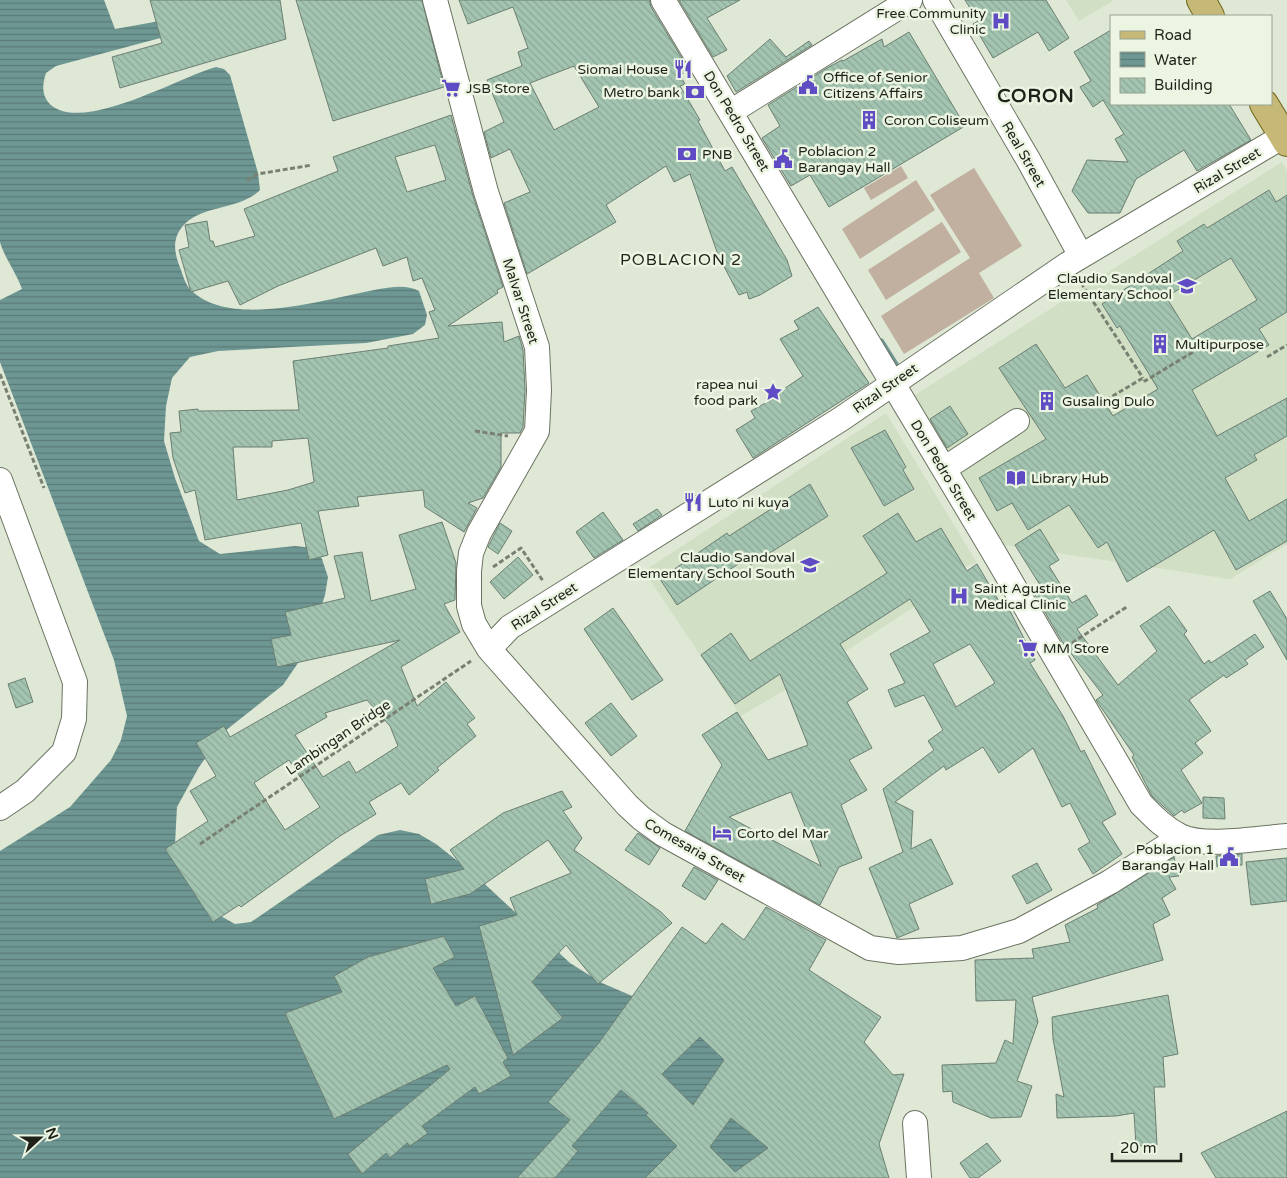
<svg xmlns="http://www.w3.org/2000/svg" width="1287" height="1178" font-family="'Varela Round',sans-serif">
<defs>
<pattern id="water-rules" width="6" height="5" patternUnits="userSpaceOnUse" patternTransform="scale(1.25)"><rect width="6" height="5" fill="#6e9794"/><path d="M0 2.5h6" fill="none" stroke="#5a7b78"/></pattern>
<pattern id="building-back-hatch" width="6" height="6" patternUnits="userSpaceOnUse" patternTransform="scale(1.25)"><rect width="6" height="6" fill="#a3c4b1"/><path d="M-1 5l2 2M0 0l6 6M5-1l2 2" fill="none" stroke="#8ca898"/></pattern>
</defs>
<rect width="100%" height="100%" fill="#dee8d4"/>
<path fill="#d1dfc4" d="M1066,0H1114L1079,21Z
M1282,162L1287,171V544L1230,579L991,543L907,400Z
M886,413L977,563L959,568L934,594L795,684L741,716L644,571Z"/>
<path fill="#c1af9f" d="M901,166L908,178L871,200L864,188Z
M974,168L1022,246L979,273L994,298L904,354L881,316L970,258L930,195Z
M916,180L935,210L860,259L842,229Z
M942,222L961,252L886,300L868,270Z"/>
<path fill="url(#water-rules)" d="M0,0H104L115,29L188,16L190,30L56,66L46,73C43,82 41,93 48,102C77,137 179,77 216,67L224,69L230,75L258,173L260,190C239,211 201,204 182,227C171,241 175,255 181,270C183,276 186,286 191,290C227,327 316,302 360,293C378,290 402,282 419,291L427,315L425,325L413,334L366,343L218,351L190,357L172,378L166,406L164,441L175,478L199,541L220,554L295,546L314,548L322,559L328,577L325,595L309,647L283,685L225,731L199,767L177,807L175,844L210,910L235,924L251,922L378,835L400,830L419,834L436,844L474,874L570,963L602,983L674,1014L801,1117L745,1178H0V851L70,807L111,760L121,740L127,716L114,660L0,362V300L22,289C16,272 5,259 0,242Z"/>
<g fill="none" stroke-linecap="round" stroke-linejoin="round">
<path stroke="#6e9794" stroke-width="7" d="M881,342L898,369"/>
</g>
<path fill="url(#building-back-hatch)" stroke="#6b7f73" fill-rule="evenodd" d="M150,0H280L286,39L120,88L112,57L162,43Z
M296,0H422L444,87L333,121Z
M459,0H649L651,7L689,70L680,75L685,84L680,86L700,120L698,121L725,171L732,167L787,260L792,276L760,295L749,299L747,292L739,295L718,255L690,174L674,182L666,166L606,205L616,222L527,274L504,203L530,192L510,149L491,158L484,132L504,122L487,80L522,66L518,52L528,48L513,7L468,24ZM574,66L599,107L554,130L530,83Z
M679,0H740L707,18L727,50L713,57Z
M965,0H1046L1069,38L1049,51L1038,32L993,58L973,24L978,21Z
M1111,30V104H1229L1251,140L1197,171L1184,150L1136,179L1120,213H1088L1072,191L1087,160L1128,162L1115,139L1124,134L1103,100L1093,107L1080,87L1091,81L1074,52Z
M909,32L965,126L829,207L810,175L791,186L762,138L780,126L768,105L827,68L842,60L843,61L882,39L884,47Z
M770,39L786,57L809,41L812,45L736,92L727,76Z
M451,115L473,196L503,287L497,290L498,293L448,326L502,322L504,342L519,336L523,350L525,390L523,427L520,433H501V467L483,498L468,503L477,508L464,532L425,507L423,490L357,497L359,506L318,511L328,555L309,560L301,523L205,540L195,490L185,493L173,458L170,433L181,432L179,411L198,409V411L299,410L293,361L388,348V346L439,338L429,312L435,310L422,278L413,281L407,257L383,266L376,248L278,286L240,305L228,281L191,292L179,250L189,247L185,225L207,221L210,241H213L215,247L255,236L244,209L338,171L333,157ZM435,145L446,180L407,192L395,157ZM308,438L314,482L288,490L237,500L233,447H272V441Z
M1269,190L1276,202L1287,195V312L1259,329L1269,345L1192,390L1217,436L1287,398V436L1254,455L1257,460L1225,478L1249,521L1287,499V541L1236,570L1214,530L1127,582L1107,542L1098,548L1069,505L1028,530L1012,503L997,511L979,478L1046,439L999,368L1036,344L1065,388L1087,375L1113,416L1158,389L1120,326L1117,328L1102,304L1183,251L1177,241L1204,224L1207,228ZM1231,258L1257,300L1192,339L1166,297Z
M818,307L869,383L753,458L736,430L755,418L751,411L780,395L778,393L803,376L780,339L799,329L794,321Z
M950,406L968,434L947,448L930,419Z
M885,430L906,467L903,470L914,489L884,506L851,448Z
M810,484L828,516L751,565L747,558L677,605L660,579L727,533L729,536Z
M657,509L662,515L638,531L633,524Z
M603,512L623,540L594,558L576,532Z
M898,513L916,542L941,528L967,571L977,564L1003,608L1007,605L1035,660L1030,663L1063,716L1081,752L1084,750L1116,814L1102,822L1122,854L1093,874L1078,849L1090,842L1070,803L1062,807L1033,748L999,773L983,747L946,770L944,766L895,802L913,811L911,849L931,839L953,884L909,904L919,929L897,938L869,868L903,852L883,789L934,750L928,741L943,730L924,695L895,707L888,690L905,683L890,654L930,632L910,599L840,644L868,689L847,702L872,748L849,760L867,790L841,805L862,858L839,867L820,905L685,831L722,765L702,735L737,712L768,760L808,745L780,674L735,704L701,655L731,633L750,661L887,573L863,536ZM970,644L995,683L956,707L933,664ZM791,792L821,866L729,817Z
M442,522L456,563L455,600L444,604L460,632L401,667L417,706L446,682L475,718L467,724L476,736L437,768L439,770L409,795L401,783L369,802L376,814L340,836L241,907L239,905L213,922L165,849L208,821L190,791L216,776L196,743L224,726L230,737L400,640L277,667L271,639L291,635L285,612L345,598L334,556L362,552L371,601L416,589L399,535ZM367,700L390,726L398,746L356,773L349,761L323,777L295,735L327,717L325,713ZM289,760L320,807L285,830L254,783Z
M500,523L512,531L498,554L488,547Z
M1040,529L1059,560L1049,566L1072,603L1086,595L1098,615L1077,629L1118,685L1157,651L1140,626L1169,606L1187,631L1184,634L1204,664L1209,660L1211,663L1255,634L1264,647L1245,660L1248,664L1226,678L1224,675L1189,700L1211,731L1195,743L1203,753L1181,770L1202,803L1184,813L1182,810L1174,816L1152,796L1132,757L1134,755L1096,700L1103,695L1063,643L1032,590L1040,585L1015,545Z
M518,557L533,575L504,599L490,582Z
M1270,591L1287,619V660L1253,601Z
M613,608L663,680L632,700L584,629Z
M25,678L33,702L16,708L8,684Z
M611,703L637,736L611,756L585,723Z
M562,791L572,807L563,811L582,838L574,850L661,912L672,923L598,984L566,945L532,982L563,1018L513,1055L479,926L517,915L510,898L571,873L548,840L470,894L431,904L425,879L464,869L450,850L503,813Z
M1203,797L1224,798L1225,819L1203,818Z
M638,833L660,848L649,865L625,850Z
M1242,854V865L1217,867L1216,856Z
M1174,857L1179,876L1169,877L1176,889L1162,898L1170,915L1153,924L1163,960L1032,997L1038,1022L1017,1081L1032,1086L1021,1117L991,1118L953,1102L952,1091L943,1092L942,1065L996,1063L1005,1040L1013,1044L1016,1000L976,1001L975,960L1034,958L1032,949L1070,942L1065,925L1098,908L1097,905Z
M1287,858V901L1251,905L1246,862Z
M1037,863L1052,890L1027,904L1012,876Z
M694,867L718,880L705,900L682,886Z
M766,907L826,940L809,970L881,1017L864,1042L893,1075L904,1074L879,1144L889,1178H645L677,1146L646,1115L648,1113L621,1090L572,1146L578,1151L555,1178H517L570,1120L548,1102L598,1044L682,927L706,944L722,923L744,940ZM700,1037L724,1060L693,1105L662,1074ZM731,1118L768,1148L735,1172L710,1147Z
M444,936L455,957L433,968L456,1006L475,996L508,1058L503,1062L511,1076L479,1094L475,1087L422,1126L428,1133L410,1146L407,1143L390,1158L386,1153L362,1174L348,1154L450,1069L447,1065L334,1119L285,1013L342,992L334,976L368,957Z
M1168,995L1178,1054L1163,1057L1165,1087H1154L1157,1145L1136,1146L1134,1113L1116,1116L1057,1118L1056,1094L1064,1097L1053,1039L1052,1017Z
M1287,1111V1178H1216L1201,1153Z
M987,1143L1001,1161L978,1178H970L960,1163Z"/>
<g fill="none" stroke-linecap="round" stroke-linejoin="round">
<g stroke="#6b7462" stroke-width="26">
<path id="minor" d="M435,0L486,192L537,347L539,390L537,431L479,533L471,553L469,571V606L474,624L489,649L627,805L641,818L663,834L870,948L899,952L962,948L1019,931L1110,882L1181,837
M663,0L990,546L1141,804C1153,816 1164,828 1180,836C1204,848 1260,838 1287,836
M935,0L1029,161L1081,256
M732,111L910,0
M944,469L1017,421
M0,480L75,682L74,719L64,752L25,791L0,808
M489,649L510,627L841,419L1068,264L1287,134
M915,1123L919,1178"/>
</g>
<g stroke="#72661b" stroke-width="30">
<path id="major" d="M1201,0L1210,16
M1264,104L1287,142"/>
</g>
<path stroke="#798072" stroke-width="3" stroke-dasharray="5 2.5" stroke-linecap="butt" d="M247,180L258,174L312,165
M1081,283L1143,378
M1267,357L1287,345
M0,374L44,488
M1106,400L1143,378L1145,381L1193,352
M475,431L508,436
M493,567L521,548L543,581
M1072,643L1128,606
M200,844L471,661"/>
<use href="#minor" stroke="#fff" stroke-width="24"/>
<use href="#major" stroke="#c6b977" stroke-width="28"/>
</g>
<defs>
<g id="hospital-bare" transform="scale(1.5)"><path d="M-5-5h3v3.5h4V-5h3V5h-3V1.5h-4V5h-3Z" fill="#5f4bc3" stroke="#ebf5e1" stroke-width="2.5" paint-order="stroke"/></g>
<g id="restaurant-bare" transform="scale(1.5)"><path d="M-5-6h1v4h1v-4h1v4h1v-4h1v5L-1.5 .5V6h-2V.5L-5-1ZM5-6V6H3V1.5H1.5Q1.5-4 5-6Z" fill="#5f4bc3" stroke="#ebf5e1" stroke-width="2.5" paint-order="stroke"/></g>
<g id="civic-bare" transform="scale(1.5)"><path d="M-.6-6.5H3V-4.5H.6V-3L4-1V1h2V6H-6V1h2V-1L-.6-3ZM-1.2 2.5V6h2.4V2.5Z" fill="#5f4bc3" stroke="#ebf5e1" stroke-width="2.5" paint-order="stroke"/></g>
<g id="supermarket-bare" transform="scale(1.5)"><path d="M-6-5.5h2.5l.6 2H6L4.5 2H-2.5L-4.4-4H-6ZM-1.5 3.2a1.3 1.3 0 1 0 .1 0ZM3 3.2a1.3 1.3 0 1 0 .1 0Z" fill="#5f4bc3" stroke="#ebf5e1" stroke-width="2.5" paint-order="stroke"/></g>
<g id="bank-bare" transform="scale(1.5)"><path d="M-6-4H6V4H-6ZM0-2.3a2.3 2.3 0 1 0 0 4.6a2.3 2.3 0 1 0 0-4.6Z" fill="#5f4bc3" stroke="#ebf5e1" stroke-width="2.5" paint-order="stroke"/></g>
<g id="building-bare" transform="scale(1.5)"><path d="M-4-6H4V6H1V3H-1V6H-4ZM-2.5-4.3h1.7v1.8h-1.7ZM.8-4.3h1.7v1.8H.8ZM-2.5-1h1.7V.8h-1.7ZM.8-1h1.7V.8H.8Z" fill="#5f4bc3" stroke="#ebf5e1" stroke-width="2.5" paint-order="stroke"/></g>
<g id="school-bare" transform="scale(1.5)"><path d="M0-5L7-2L0 1L-7-2ZM-4 1L0 2.5L4 1V4Q0 6-4 4Z" fill="#5f4bc3" stroke="#ebf5e1" stroke-width="2.5" paint-order="stroke"/></g>
<g id="sight-bare" transform="scale(1.5)"><path d="M0-6L1.8-2.2L6-1.7L2.9 1.2L3.7 5.4L0 3.3L-3.7 5.4L-2.9 1.2L-6-1.7L-1.8-2.2Z" fill="#5f4bc3" stroke="#ebf5e1" stroke-width="2.5" paint-order="stroke"/></g>
<g id="library-bare" transform="scale(1.5)"><path d="M-6-4Q-3-5.5-.7-3.5V5Q-3 3-6 4ZM6-4Q3-5.5 .7-3.5V5Q3 3 6 4Z" fill="#5f4bc3" stroke="#ebf5e1" stroke-width="2.5" paint-order="stroke"/></g>
<g id="hotel-bare" transform="scale(1.5)"><path d="M-6-4.5h1.5V1H6V5H4.5V3h-9V5H-6ZM-4 0a1.8 1.8 0 1 1 3.6 0ZM.5 0V-2.5h3Q6-2.5 6 0Z" fill="#5f4bc3" stroke="#ebf5e1" stroke-width="2.5" paint-order="stroke"/></g>
</defs>
<g fill-rule="evenodd">
<use href="#hospital-bare" x="1001" y="21"/>
<use href="#restaurant-bare" x="683" y="69"/>
<use href="#civic-bare" x="808" y="85"/>
<use href="#supermarket-bare" x="451" y="88"/>
<use href="#bank-bare" x="695" y="92"/>
<use href="#building-bare" x="869" y="120"/>
<use href="#bank-bare" x="687" y="154"/>
<use href="#civic-bare" x="783" y="159"/>
<use href="#school-bare" x="1187" y="286"/>
<use href="#building-bare" x="1160" y="344"/>
<use href="#sight-bare" x="773" y="392"/>
<use href="#building-bare" x="1047" y="401"/>
<use href="#library-bare" x="1016" y="478"/>
<use href="#restaurant-bare" x="693" y="502"/>
<use href="#school-bare" x="810" y="565"/>
<use href="#hospital-bare" x="959" y="596"/>
<use href="#supermarket-bare" x="1028" y="648"/>
<use href="#hotel-bare" x="722" y="833"/>
<use href="#civic-bare" x="1229" y="857"/>
</g>
<g text-anchor="middle" stroke-width="5" stroke-linejoin="round" paint-order="stroke">
<g font-size="14" fill="#1e221a" stroke="#ebf5e1" text-anchor="start">
<text x="986" y="18" text-anchor="end">Free Community<tspan x="986" dy="16">Clinic</tspan></text>
<text x="668" y="74" text-anchor="end">Siomai House</text>
<text x="823" y="82">Office of Senior<tspan x="823" dy="16">Citizens Affairs</tspan></text>
<text x="466" y="93">JSB Store</text>
<text x="680" y="97" text-anchor="end">Metro bank</text>
<text x="884" y="125">Coron Coliseum</text>
<text x="798" y="156">Poblacion 2<tspan x="798" dy="16">Barangay Hall</tspan></text>
<text x="702" y="159">PNB</text>
<text x="1172" y="283" text-anchor="end">Claudio Sandoval<tspan x="1172" dy="16">Elementary School</tspan></text>
<text x="1175" y="349">Multipurpose</text>
<text x="758" y="389" text-anchor="end">rapea nui<tspan x="758" dy="16">food park</tspan></text>
<text x="1062" y="406">Gusaling Dulo</text>
<text x="1031" y="483">Library Hub</text>
<text x="708" y="507">Luto ni kuya</text>
<text x="795" y="562" text-anchor="end">Claudio Sandoval<tspan x="795" dy="16">Elementary School South</tspan></text>
<text x="974" y="593">Saint Agustine<tspan x="974" dy="16">Medical Clinic</tspan></text>
<text x="1043" y="653">MM Store</text>
<text x="737" y="838">Corto del Mar</text>
<text x="1214" y="854" text-anchor="end">Poblacion 1<tspan x="1214" dy="16">Barangay Hall</tspan></text>
</g>
<g font-size="14" fill="#1e221a" stroke="#ebf5e1">
<text transform="translate(737 121) rotate(59)" y="5">Don Pedro Street</text>
<text transform="translate(1024 154) rotate(60)" y="5">Real Street</text>
<text transform="translate(1227 170) rotate(-31)" y="5">Rizal Street</text>
<text transform="translate(521 301) rotate(72)" y="5">Malvar Street</text>
<text transform="translate(885 388) rotate(-35)" y="5">Rizal Street</text>
<text transform="translate(944 470) rotate(59)" y="5">Don Pedro Street</text>
<text transform="translate(544 606) rotate(-33)" y="5">Rizal Street</text>
<text transform="translate(338 737) rotate(-34)" y="5">Lambingan Bridge</text>
<text transform="translate(695 850) rotate(30)" y="5">Comesaria Street</text>
</g>
<g font-size="16" letter-spacing="1" fill="#1e221a" stroke="#ebf5e1">
<text x="681" y="265">POBLACION 2</text>
</g>
<g font-size="19" font-weight="bold" letter-spacing="1" fill="#1e221a" stroke="#ebf5e1">
<text x="1036" y="102">CORON</text>
</g>
</g>
<rect x="1110" y="15" width="162" height="90" fill="#ebf5e1" stroke="#99a191"/>
<rect x="1120" y="31" width="25" height="8" fill="#c6b977" stroke="#99a191"/>
<text x="1154" y="40" font-size="15" fill="#1e221a">Road</text>
<rect x="1120" y="52" width="25" height="15" fill="url(#water-rules)" stroke="#99a191"/>
<text x="1154" y="65" font-size="15" fill="#1e221a">Water</text>
<rect x="1120" y="78" width="25" height="15" fill="url(#building-back-hatch)" stroke="#99a191"/>
<text x="1154" y="90" font-size="15" fill="#1e221a">Building</text>
<g transform="translate(40 1138) rotate(69)" stroke="#ebf5e1" stroke-width="4" paint-order="stroke">
<path d="M0-4L9 19L0 12L-9 19Z" fill="#1e221a"/>
<text y="-8" font-size="14" font-weight="bold" text-anchor="middle" fill="#1e221a">N</text>
</g>
<path d="M1112 1153v8h69v-8" fill="none" stroke="#1e221a" stroke-width="2.5"/>
<text x="1120" y="1153" font-size="15" fill="#1e221a" stroke="#ebf5e1" stroke-width="4" paint-order="stroke">20 m</text>
</svg>
